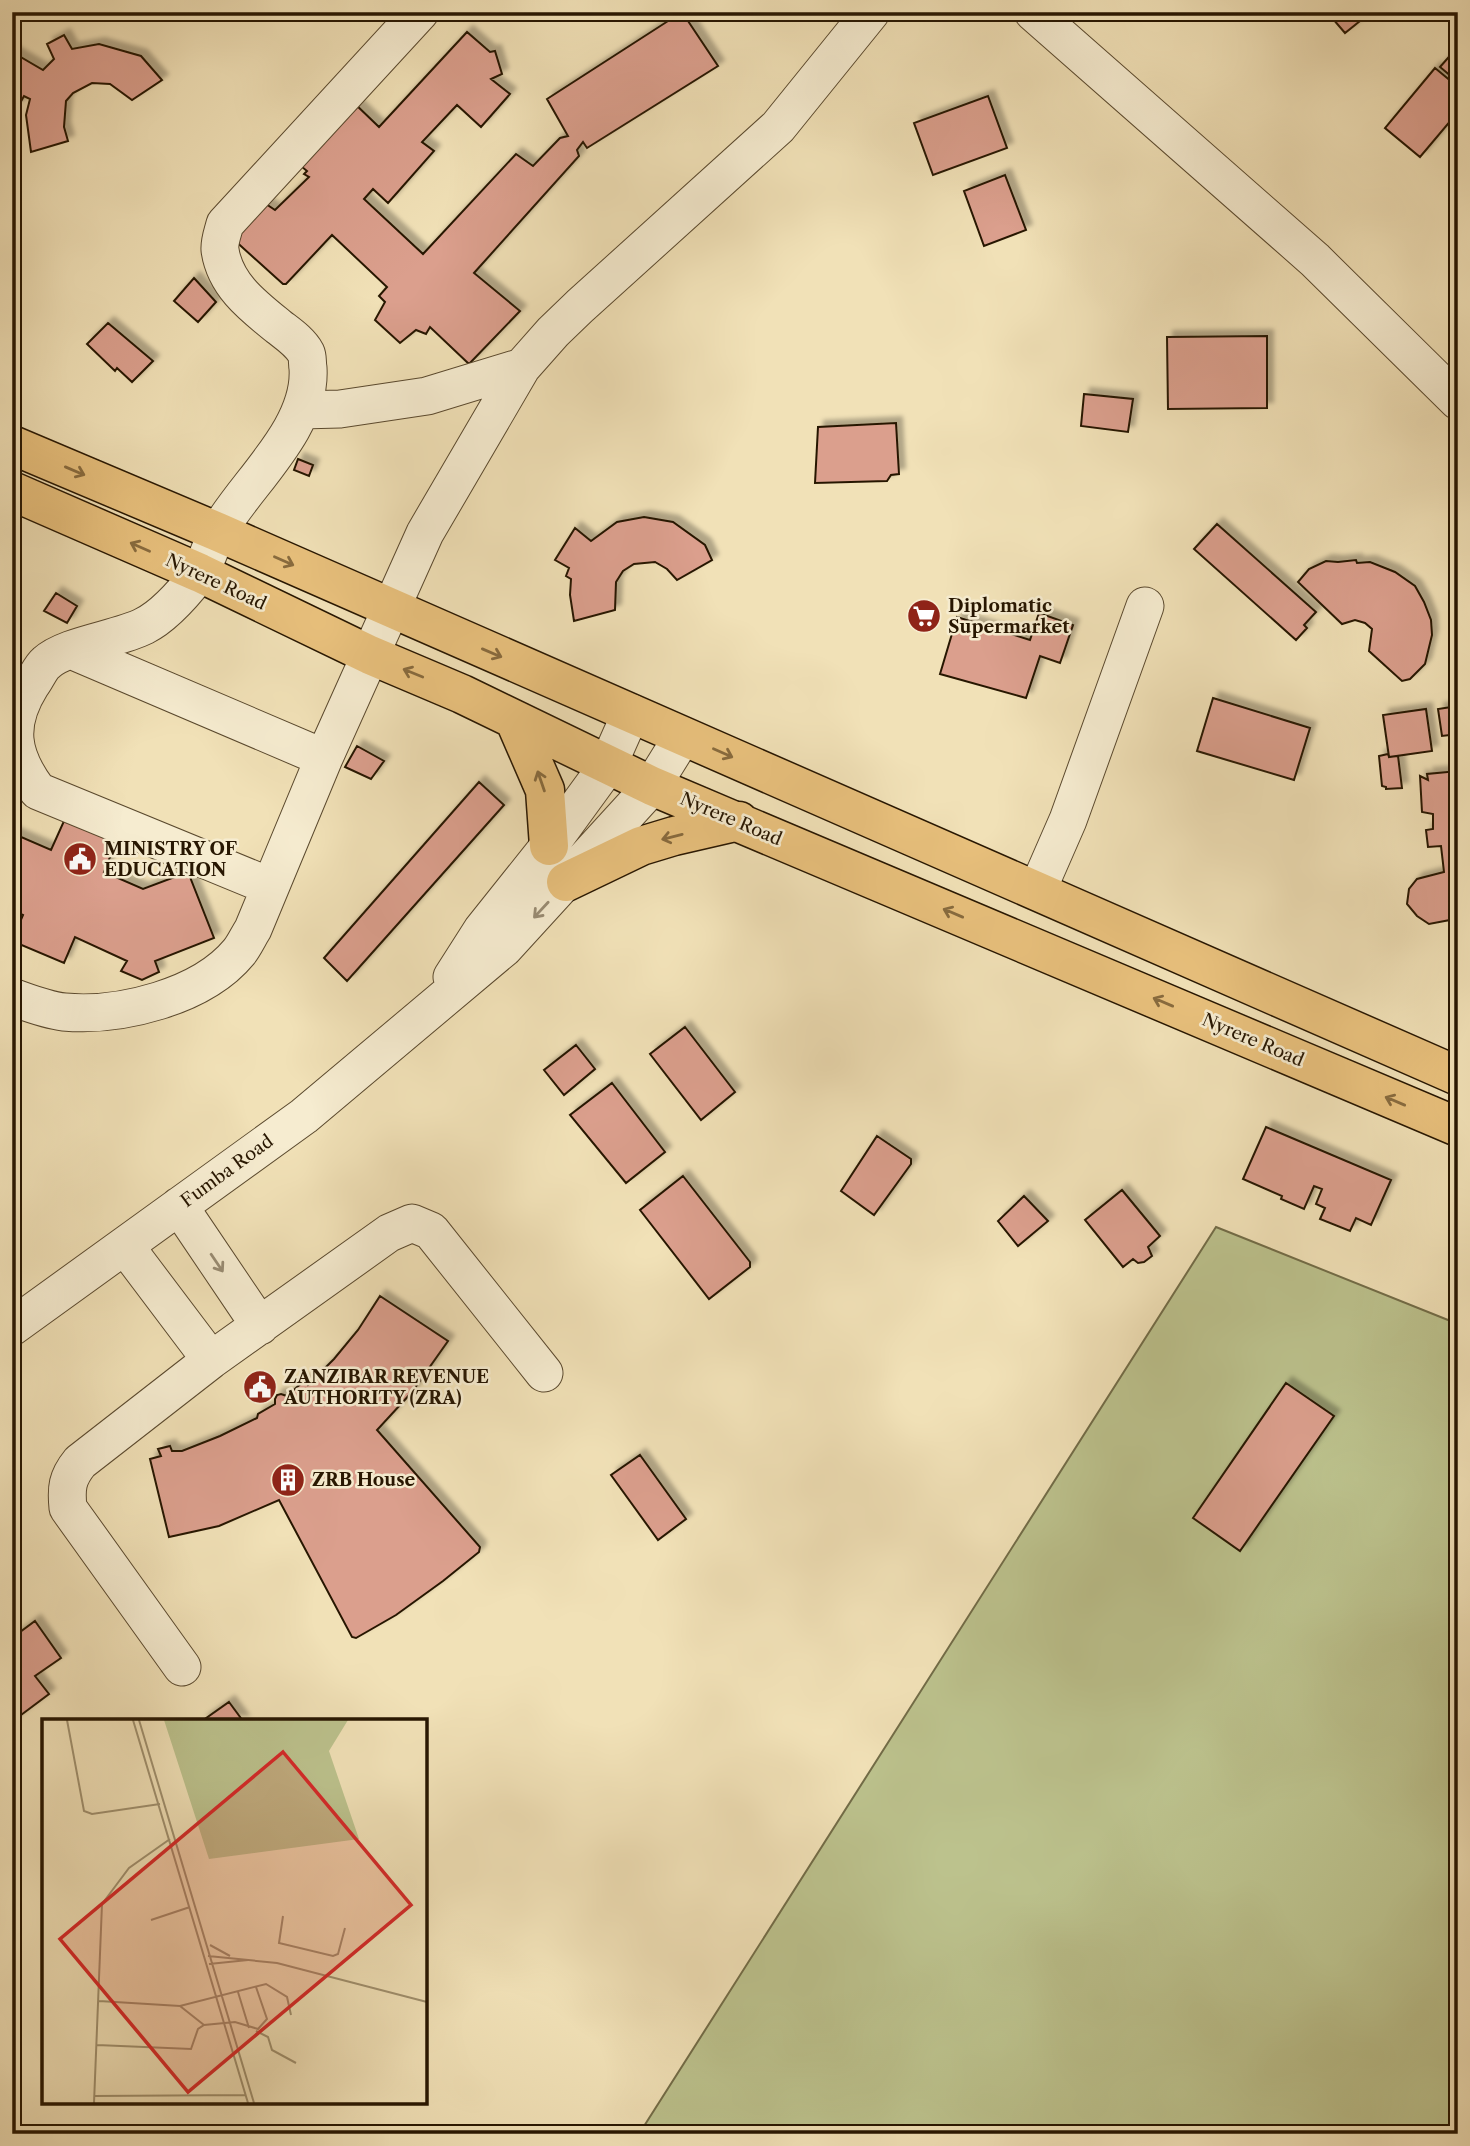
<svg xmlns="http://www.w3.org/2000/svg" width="1470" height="2146" font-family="'Libre Caslon Text',serif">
<defs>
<filter id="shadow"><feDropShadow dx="6" dy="-6" stdDeviation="2" flood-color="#0004"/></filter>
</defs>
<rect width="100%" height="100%" fill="#f1e1b7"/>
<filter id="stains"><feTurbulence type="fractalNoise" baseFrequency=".00286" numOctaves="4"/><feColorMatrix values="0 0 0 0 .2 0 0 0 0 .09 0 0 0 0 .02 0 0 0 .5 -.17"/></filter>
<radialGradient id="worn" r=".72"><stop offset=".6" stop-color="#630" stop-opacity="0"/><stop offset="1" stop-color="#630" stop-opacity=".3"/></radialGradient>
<path fill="#bcc28d" stroke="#726c47" stroke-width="2" d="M1216,1227L1458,1324V2134H639Z"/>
<path fill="#db9f8d" stroke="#271601" stroke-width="2" filter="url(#shadow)" d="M682,12L718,66L587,148L583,142L577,150L579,156L474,273L520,311L469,364L430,327L426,334L416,330L400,343L375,320L385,302L379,296L387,287L332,235L286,284H283L232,238L266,204L275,210L309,177L304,174L307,171L296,162L352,101L379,127L467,32L490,52L495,51L502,74L491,79L510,94L481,127L457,105L422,142L434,151L388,203L373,189L364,199L423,254L516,154L533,166L560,138L568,136L547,99Z
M1327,12H1369L1370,13L1345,33Z
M64,35L72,49L99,44L141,56L162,80L132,100L110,84L92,83L73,93L66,101L64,127L68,141L31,152L26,115L30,99L24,96L19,105L12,106V52L43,70L54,59L47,44Z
M1454,51L1458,54V82L1440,67Z
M1435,68L1458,87V112L1420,157L1385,128Z
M988,96L1007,148L933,175L914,123Z
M1005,175L1026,230L984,246L964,191Z
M194,278L216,302L198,322L174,301Z
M108,323L153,361L132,382L117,368L115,371L87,344Z
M1267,336V408L1168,409L1167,337Z
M1084,394L1133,399L1128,432L1081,426Z
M896,423L899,474L891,475L887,481L815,483L818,427Z
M298,459L313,465L309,476L294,470Z
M644,517L673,522L705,545L712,560L677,580L667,569L655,562L634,564L623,571L616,582L615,610L574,621L570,595L571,579L566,576L569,568L555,560L575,528L591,541L617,522Z
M1217,524L1316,612L1304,625L1307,628L1296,640L1194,549Z
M1356,560L1357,563L1370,562L1395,572L1415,586L1424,602L1431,620L1432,635L1425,664L1410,679L1402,681L1369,651L1372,629L1365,623L1355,620L1342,624L1298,582L1309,569L1326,561L1338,562Z
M56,593L77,606L67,623L44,611Z
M1039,613L1073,625L1060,663L1040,656L1026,698L940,674L957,617L1030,640Z
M1213,698L1310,728L1294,780L1197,751Z
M1458,706V734L1442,736L1438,709Z
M1426,709L1432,751L1389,757L1383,715Z
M357,746L384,761L371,779L345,767Z
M1388,754L1389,757L1398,756L1402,788L1386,789V787L1382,786L1379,756Z
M1458,771V938L1452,937L1450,920L1429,924L1417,916L1407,904L1409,889L1417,879L1444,872L1441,846L1428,847L1426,830L1433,829V814L1422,812L1420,776L1428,780L1427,774Z
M479,782L504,805L347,981L324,958Z
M64,821L116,842L104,872L143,889L188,872L214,938L155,961L159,972L142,980L121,971L127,961L75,937L64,963L12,941L23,915L12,910V833L51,850Z
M685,1027L735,1092L701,1120L650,1054Z
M576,1045L595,1069L564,1095L544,1070Z
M612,1083L665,1152L626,1183L570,1115Z
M1266,1127L1391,1180L1371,1225L1356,1218L1350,1231L1320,1219L1325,1208L1316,1204L1322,1189L1314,1186L1304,1209L1281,1199L1282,1196L1243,1179Z
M877,1136L911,1159V1164L874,1215L841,1191Z
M683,1176L750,1262V1267L709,1299L640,1210Z
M1122,1190L1160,1236L1148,1247L1152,1256L1144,1262L1138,1263L1133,1259L1123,1267L1085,1220Z
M1024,1196L1048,1221L1018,1246L998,1221Z
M380,1296L448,1341L412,1392L377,1430L480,1547L479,1552L443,1581L396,1615L356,1638L352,1637L279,1500L219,1526L169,1537L150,1459L161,1456L158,1449L170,1446L172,1451H182L220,1436L257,1418L258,1414L275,1404V1399L277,1395L281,1394L287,1396L305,1380L308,1385L334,1359L358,1330Z
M1286,1383L1334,1416L1240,1551L1193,1518Z
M640,1455L686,1519L658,1540L611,1475Z
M35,1621L61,1658L35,1676L49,1694L13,1721L12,1726V1638Z
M229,1702L243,1721H202Z"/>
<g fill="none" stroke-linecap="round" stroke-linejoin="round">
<g stroke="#5a492e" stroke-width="39">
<path id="minor" d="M1033,12L1315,260L1458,401
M301,410L340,409L427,396L522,367
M71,650L324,758
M269,886L38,791C11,755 6,725 31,685C36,679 40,668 46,663C65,645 119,639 144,626C164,616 184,593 198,575C207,563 210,545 218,532C246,483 312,429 308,368C307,363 308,357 306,353C300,342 288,334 279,327C253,306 225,285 220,250C219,242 223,232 225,224L420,12
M1037,891L1068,820L1145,606
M452,977L482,930L549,846L608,765L631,713
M12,997C29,1003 46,1010 64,1012C120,1017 202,997 239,952C244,946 248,937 253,929L324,758L425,533L522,367L553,332L580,306L778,127L871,12
M179,1206L260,1326
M125,1246L211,1360
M12,1327L304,1116L504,948L652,786L683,736
M182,1667L68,1508C66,1488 67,1478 80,1462L211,1360L389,1233L412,1223L431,1231L544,1373"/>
</g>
<g stroke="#271601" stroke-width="41">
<path id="major" d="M12,445L218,532L1458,1076
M12,491L200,573L370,655L462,694L652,786L1458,1127
M515,721L545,790L549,846
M566,882L641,846L674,836L739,821"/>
</g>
<use href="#minor" stroke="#f6ecd0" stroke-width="37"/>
<use href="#major" stroke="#e8c07c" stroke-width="38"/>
</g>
<defs><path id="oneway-shaft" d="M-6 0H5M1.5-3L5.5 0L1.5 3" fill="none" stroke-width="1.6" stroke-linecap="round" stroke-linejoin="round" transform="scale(1.75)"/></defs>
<g stroke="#886b3e">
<use href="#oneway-shaft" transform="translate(75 471) rotate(23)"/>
<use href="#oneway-shaft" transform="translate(140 547) rotate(-156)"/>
<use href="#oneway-shaft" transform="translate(284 561) rotate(24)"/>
<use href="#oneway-shaft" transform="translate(492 653) rotate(23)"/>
<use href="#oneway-shaft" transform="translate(413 673) rotate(-158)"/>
<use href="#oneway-shaft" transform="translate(723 753) rotate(24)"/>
<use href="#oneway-shaft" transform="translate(541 781) rotate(-109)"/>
<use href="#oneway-shaft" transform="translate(672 837) rotate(166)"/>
<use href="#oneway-shaft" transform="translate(953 913) rotate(-157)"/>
<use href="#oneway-shaft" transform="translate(1163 1002) rotate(-157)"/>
<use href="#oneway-shaft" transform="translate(1395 1101) rotate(-157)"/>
</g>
<g stroke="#998c73">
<use href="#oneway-shaft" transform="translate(541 910) rotate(133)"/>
<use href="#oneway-shaft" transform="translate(217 1263) rotate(56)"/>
</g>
<defs>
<g id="supermarket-disc" transform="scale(1.75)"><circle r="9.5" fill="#8f2418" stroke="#f6ecd0"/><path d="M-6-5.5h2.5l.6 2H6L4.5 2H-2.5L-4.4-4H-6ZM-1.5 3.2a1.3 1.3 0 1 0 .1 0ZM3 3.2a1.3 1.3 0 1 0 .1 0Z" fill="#fff"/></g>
<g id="civic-disc" transform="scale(1.75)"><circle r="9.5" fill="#8f2418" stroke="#f6ecd0"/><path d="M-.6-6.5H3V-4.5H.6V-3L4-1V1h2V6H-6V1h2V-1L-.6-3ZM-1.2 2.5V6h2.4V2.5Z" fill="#fff"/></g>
<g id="building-disc" transform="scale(1.75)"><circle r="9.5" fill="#8f2418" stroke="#f6ecd0"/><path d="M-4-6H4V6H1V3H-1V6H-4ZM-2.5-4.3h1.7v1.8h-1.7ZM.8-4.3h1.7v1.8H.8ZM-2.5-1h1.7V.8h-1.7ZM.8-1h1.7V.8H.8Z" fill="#fff"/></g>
</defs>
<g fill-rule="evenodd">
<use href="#supermarket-disc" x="924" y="616"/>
<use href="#civic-disc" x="80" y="859"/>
<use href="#civic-disc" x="260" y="1387"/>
<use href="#building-disc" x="288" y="1480"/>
</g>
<g text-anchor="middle" stroke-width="5" stroke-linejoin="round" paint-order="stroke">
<g font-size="18" fill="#271601" stroke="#f6ecd0">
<text transform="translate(216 582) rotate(25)" y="6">Nyrere Road</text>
<text transform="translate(731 819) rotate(23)" y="6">Nyrere Road</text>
<text transform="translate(1253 1040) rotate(23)" y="6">Nyrere Road</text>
<text transform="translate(227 1171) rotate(-36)" y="6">Fumba Road</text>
</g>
<g font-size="18" font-weight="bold" fill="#271601" stroke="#f6ecd0" text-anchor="start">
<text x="948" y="612">Diplomatic<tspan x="948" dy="21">Supermarket</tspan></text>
<text x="104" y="855">MINISTRY OF<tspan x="104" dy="21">EDUCATION</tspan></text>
<text x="284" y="1383">ZANZIBAR REVENUE<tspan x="284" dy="21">AUTHORITY (ZRA)</tspan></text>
<text x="312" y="1486">ZRB House</text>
</g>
</g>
<g transform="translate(42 1719)">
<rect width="385" height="385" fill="#f1e1b7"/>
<path d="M122,1H306L287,32L317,120L167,140Z" fill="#bcc28d"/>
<path fill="none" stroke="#a0906e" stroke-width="2" d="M25,1L42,92L50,95L118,85M91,1L206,384M97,1L212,384M241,197L237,224L291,237L296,235L303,209M109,201L148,188M168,226L188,237M166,237L235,244L385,283M167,245L206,241M196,273L207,309M57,282L138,287L224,265L245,278L249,296M138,287L162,306M214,312L226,318L230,331L254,344M55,326L149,330L156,310L162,306L193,303L216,310L225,300L214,268M52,377L204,376M52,384L60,185L87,149L128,120"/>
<path fill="#d62828" fill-opacity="0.15" stroke="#d62828" stroke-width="3.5" d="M241,33L369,186L146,373L18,220Z"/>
<rect width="385" height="385" fill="none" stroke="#271601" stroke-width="3.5"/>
</g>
<rect width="1470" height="2146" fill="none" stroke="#f1e1b7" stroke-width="42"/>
<rect x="14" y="14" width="1442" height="2118" fill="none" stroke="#271601" stroke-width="3.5"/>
<rect x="21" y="21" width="1428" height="2104" fill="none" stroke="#271601" stroke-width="2"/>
<rect width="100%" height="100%" filter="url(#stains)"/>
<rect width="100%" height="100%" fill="url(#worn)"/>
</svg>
